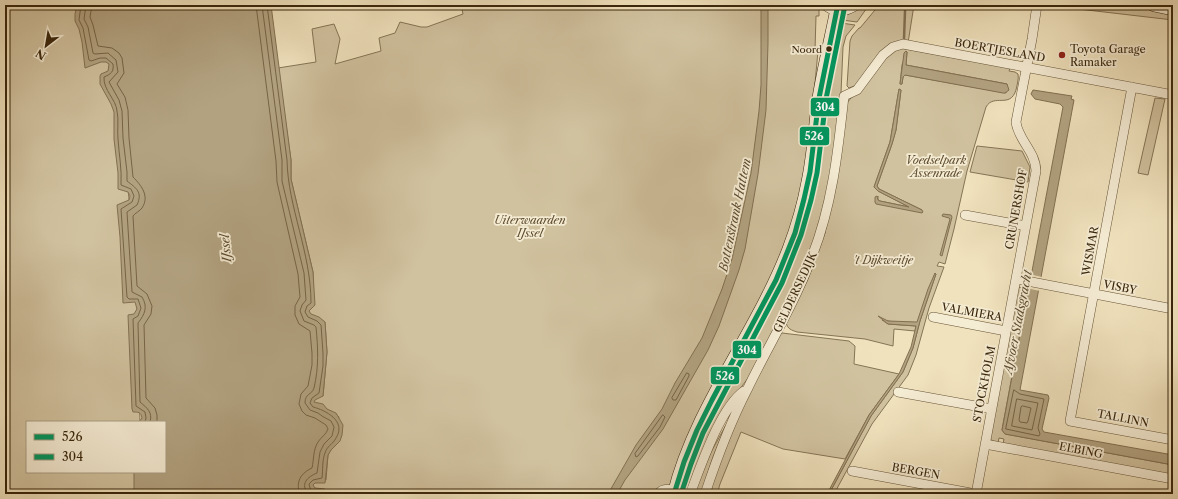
<svg xmlns="http://www.w3.org/2000/svg" width="1178" height="499" font-family="'Libre Caslon Text',serif">
<rect width="100%" height="100%" fill="#f0e2bd"/>
<filter id="stains"><feTurbulence type="fractalNoise" baseFrequency=".005" numOctaves="4"/><feColorMatrix values="0 0 0 0 .2 0 0 0 0 .09 0 0 0 0 .02 0 0 0 .5 -.17"/></filter>
<radialGradient id="worn" r=".72"><stop offset=".6" stop-color="#630" stop-opacity="0"/><stop offset="1" stop-color="#630" stop-opacity=".3"/></radialGradient>
<path fill="#d1c29f" stroke="#857455" fill-rule="evenodd" d="M5,5H100L115,68L129,199L137,306L140,422H27V472H140L139,494H5Z
M461,5H819V16H816L815,50L818,51L811,126L805,165L799,198L784,251L671,485L655,494H327L325,491H312V481L326,480L328,455L331,450L339,417C331,408 319,408 307,406L306,398L323,396L327,352L325,322L310,314L309,311L314,306L313,272L291,179V160L278,68L316,62L312,29L334,24L340,39L335,64L381,51L379,38L395,33L400,22L421,27H427L463,14Z
M857,5H869L857,22L842,20L846,14Z
M876,5H914L908,43H896L857,85L849,88L847,86L850,41L852,36L859,28H860L875,10Z
M1044,5H1145L1173,12V20Z
M841,23L855,25L846,36L843,47L841,93L836,146L821,221L800,280L748,378L731,401L689,487L682,490L680,489L695,446L774,293L826,90Z
M901,48L1010,68L1009,71L1015,72L1018,74C1019,79 1017,85 1016,90C1010,109 994,93 986,107L967,171L954,229L945,264L939,262L937,266L944,267L929,308L916,355L908,375L872,424L834,494H829L871,416L903,372L913,348L920,321L936,274L935,273L919,323H901L882,320L888,324L916,326L915,331L894,329L893,346L865,339L797,332C791,330 788,329 786,323L808,279L825,233L846,104L851,98L860,91L888,54ZM907,52L906,65L1007,84L1006,93L905,75L903,77L902,84H900L902,65ZM899,89L901,90L896,130L892,144L877,186L879,189L922,210L875,202L878,196V200L880,201L909,207L878,191L874,187L890,142Z
M1155,98L1165,99L1148,175L1138,173Z
M977,146L1022,151L1030,167L1028,182L970,172Z
M1018,287L1028,289L1002,430L1005,434L1173,465V476L1003,444L1004,439L999,438L998,443L991,440L990,438Z
M782,333L849,341L855,346L854,364L899,374L869,415L845,459L783,449L741,432L720,484L718,491L716,493L713,491L711,486L736,420L779,334Z
M726,425L713,457L701,494H693L711,452Z"/>
<path fill="#b2a280" stroke="#827051" d="M77,5H271L291,160V179L313,272L315,305L309,311L311,314L319,317L325,322L327,352L323,396L315,400L314,402L323,404L327,409L336,413L343,425L342,435L340,441L331,450L328,455L325,483H315L313,485L315,488L325,489L327,494H134V472H165V422H139L142,418C141,412 138,412 133,412L132,409L128,315L134,314L137,309L135,302L123,303L120,237L117,205L129,200L130,196L128,192L118,189V173L114,139V112L111,104L100,84V76L101,74L108,71L109,64L106,62H101L85,68L82,42L79,29L75,21V14Z
M761,5H768V43L766,110L758,174L745,249L739,270L719,326L708,350L663,429L625,480L617,494H608L636,445L662,409L675,383L702,338L722,289L732,259L751,173L759,111L761,85Z
M906,51L907,52L906,65L1007,84L1009,90L1005,93H1003L905,75L903,77L902,84H900L904,53Z
M899,89L901,90L896,130L892,144L877,186L879,189L922,210L923,212L922,213L876,204L875,202V197L877,196L878,200L880,201L909,207L878,191L874,187L890,142Z
M1033,90L1072,96L1071,99L1074,100L1020,390L1048,395L1049,398L1042,429L1044,432L1173,455V465L1005,434L1002,430L1063,107L1060,104L1035,99L1031,94Z
M943,214L951,215L952,217L942,256L940,255L950,219L949,218L942,216Z
M935,273L936,274L920,321L913,348L903,372L871,416L829,494H827L869,415L899,374L911,347L916,326L888,324L878,316L888,321L917,322L928,289Z"/>
<path fill="#f0e2bd" d="M1029,274L1042,277L1040,291L1026,288Z"/>
<g fill="none" stroke-linecap="round" stroke-linejoin="round">
<path stroke="#766446" stroke-width="1" d="M81,5L79,20L83,28L89,60L91,61L100,58H106L113,64C114,72 111,74 104,77C103,90 116,99 117,111C119,120 117,130 118,139C119,155 122,169 121,185L131,189L134,196L132,202L121,209L127,297L129,299H138L141,308L138,316L133,319L136,406L145,412L146,418L145,422
M86,5L84,19L88,27L93,53L95,54L108,53L116,60L118,72L109,82L119,100L122,111L123,138L127,172V181C136,188 143,192 137,205L127,212L132,292L142,297C148,307 145,314 138,323L140,402C147,408 153,412 150,422
M92,5L90,17L93,25L98,46L112,48L119,53L122,58L124,73L117,84L125,97L128,110L129,138L133,177C141,185 150,196 142,208C140,211 135,213 133,216L137,286L147,294L152,306L151,314L144,325L146,398L155,408L157,415V422
M256,5L276,161L277,182L298,274L300,297L295,306V315L299,324L310,331L312,353V365L308,386L301,394L299,404L302,411L306,415L315,418L326,425L328,429C326,435 321,437 318,442C313,450 314,459 312,468C301,473 295,482 300,494
M262,5L282,160V181L304,273L306,300L302,305L300,311L304,321L314,325L316,327C318,348 319,367 314,388C312,395 305,393 305,403L310,410L318,413L322,416L331,421L334,427L332,436L324,444L320,452L317,473C307,477 300,484 308,494
M267,5L287,160C288,208 311,252 311,303L307,306L305,312L308,317L317,321L321,325L323,353V366L319,393L312,398L310,403L313,407C325,410 347,421 336,438C333,444 327,446 325,453C322,460 323,470 322,478L313,480L309,484L310,488L312,491L321,492L322,494
M687,373L689,374V376L676,400H673L672,398Z
M1014,390L1020,394L1044,399L1038,428L1040,434L1039,436L1006,429Z
M1017,399L1038,403L1032,430L1012,426Z
M1023,406L1031,408L1028,421L1027,423L1020,422L1019,420L1021,407Z
M663,415L665,417L660,427L638,456L636,457L635,454Z"/>
<path stroke="#827051" stroke-width="2.5" d="M904,39L905,11"/>
<g stroke="#675538" stroke-width="10">
<path id="street" d="M1132,87L1070,421L1173,440
M965,215L1026,226
M1016,279L1173,309
M933,317L1006,331
M898,392L992,409
M985,444L1173,479
M852,471L976,494L1036,171C1036,152 1018,140 1016,122L1032,39L1037,5
M658,494C665,485 675,491 684,494
M690,494C701,466 720,408 744,391
M705,494C717,458 730,423 747,390C768,346 794,305 811,259C832,207 838,152 844,96L857,90L883,55L893,47L903,44L1173,95"/>
</g>
<g stroke="#39260b" stroke-width="14">
<path id="secondary" d="M828,5C837,11 844,10 853,5
M1154,5L1173,9
M674,494C696,406 757,333 789,249C797,228 804,204 808,182C814,154 815,126 819,98C824,68 831,39 837,9"/>
</g>
<use href="#street" stroke="#f5ecd4" stroke-width="9"/>
<use href="#secondary" stroke="#f5ecd4" stroke-width="13"/>
<g stroke="#f5ecd4" stroke-width="8">
<path id="bus-1" d="M674,494L684,462L697,430L712,400L776,280L795,233L804,199L810,172L819,98L837,9"/>
</g>
<g stroke="#f5ecd4" stroke-width="8">
<path id="bus-2" d="M681,494L691,464L703,433L782,283L801,235L811,200L817,173L826,99L844,10"/>
</g>
<use href="#bus-1" stroke="#00965e" stroke-width="5"/>
<use href="#bus-2" stroke="#00965e" stroke-width="5"/>
</g>
<circle fill="#39260b" stroke="#f5ecd4" stroke-width="1.5" cx="829" cy="49" r="3.5"/>
<circle fill="#8f2418" stroke="#f5ecd4" stroke-width="1.5" cx="1062" cy="55" r="4"/>
<g text-anchor="middle" stroke-width="3.5" stroke-linejoin="round" paint-order="stroke">
<g font-size="10" fill="#39260b" stroke="#f5ecd4" text-anchor="end">
<text x="822" y="53">Noord</text>
</g>
<g font-size="11" fill="#39260b" stroke="#f5ecd4" text-anchor="start">
<text x="1070" y="53">Toyota Garage<tspan x="1070" dy="13">Ramaker</tspan></text>
</g>
<g font-size="11" fill="#39260b" stroke="#f5ecd4">
<text transform="translate(1000 50) rotate(10)" y="4">BOERTJESLAND</text>
<text transform="translate(1016 209) rotate(-80)" y="4">CRUNERSHOF</text>
<text transform="translate(1090 251) rotate(-80)" y="4">WISMAR</text>
<text transform="translate(1120 287) rotate(11)" y="4">VISBY</text>
<text transform="translate(795 292) rotate(-65)" y="4">GELDERSEDIJK</text>
<text transform="translate(972 312) rotate(10)" y="4">VALMIERA</text>
<text transform="translate(984 384) rotate(-79)" y="4">STOCKHOLM</text>
<text transform="translate(1123 418) rotate(11)" y="4">TALLINN</text>
<text transform="translate(1081 450) rotate(11)" y="4">ELBING</text>
<text transform="translate(916 471) rotate(10)" y="4">BERGEN</text>
</g>
<g font-size="11" font-style="italic" fill="#5f4d30" stroke="#f5ecd4">
<text x="936" y="164">Voedselpark<tspan x="936" dy="13">Assenrade</tspan></text>
<text x="530" y="224">Uiterwaarden<tspan x="530" dy="13">IJssel</tspan></text>
<text x="883" y="264">'t Dijkweitje</text>
</g>
<g font-size="12" font-style="italic" fill="#5d4b2e" stroke="#f5ecd4">
<text transform="translate(735 215) rotate(-78)" y="4">Bottenstrank Hattem</text>
<text transform="translate(226 248) rotate(-95)" y="4">IJssel</text>
<text transform="translate(1018 322) rotate(-79)" y="4">Afvoer Stadsgracht</text>
</g>
</g>
<g stroke="#f5ecd4" stroke-width="1.5">
<rect x="810" y="97" width="30" height="20" rx="4" fill="#00965e"/>
<rect x="799" y="126" width="31" height="20" rx="4" fill="#00965e"/>
<rect x="732" y="340" width="30" height="19" rx="4" fill="#00965e"/>
<rect x="710" y="366" width="30" height="19" rx="4" fill="#00965e"/>
</g>
<g font-size="11" text-anchor="middle" font-weight="bold" fill="#fff">
<text x="825" y="111">304</text>
<text x="814" y="140">526</text>
<text x="747" y="354">304</text>
<text x="725" y="380">526</text>
</g>
<rect width="1178" height="499" fill="none" stroke="#f0e2bd" stroke-width="20"/>
<rect x="6" y="6" width="1166" height="487" fill="none" stroke="#39260b" stroke-width="2"/>
<rect x="10" y="10" width="1158" height="479" fill="none" stroke="#39260b"/>
<rect x="26" y="421" width="140" height="52" fill="#f5ecd4" stroke="#aa9d84"/>
<rect x="34" y="434" width="20" height="6" fill="#00965e" stroke="#aa9d84"/>
<text x="62" y="441" font-size="12" fill="#39260b">526</text>
<rect x="34" y="454" width="20" height="6" fill="#00965e" stroke="#aa9d84"/>
<text x="62" y="461" font-size="12" fill="#39260b">304</text>
<g transform="translate(46 46) rotate(211)" stroke="#f5ecd4" stroke-width="3" paint-order="stroke">
<path d="M0-3L7 15L0 10L-7 15Z" fill="#39260b"/>
<text y="-6" font-size="11" font-weight="bold" text-anchor="middle" fill="#39260b">N</text>
</g>
<rect width="100%" height="100%" filter="url(#stains)"/>
<rect width="100%" height="100%" fill="url(#worn)"/>
</svg>
